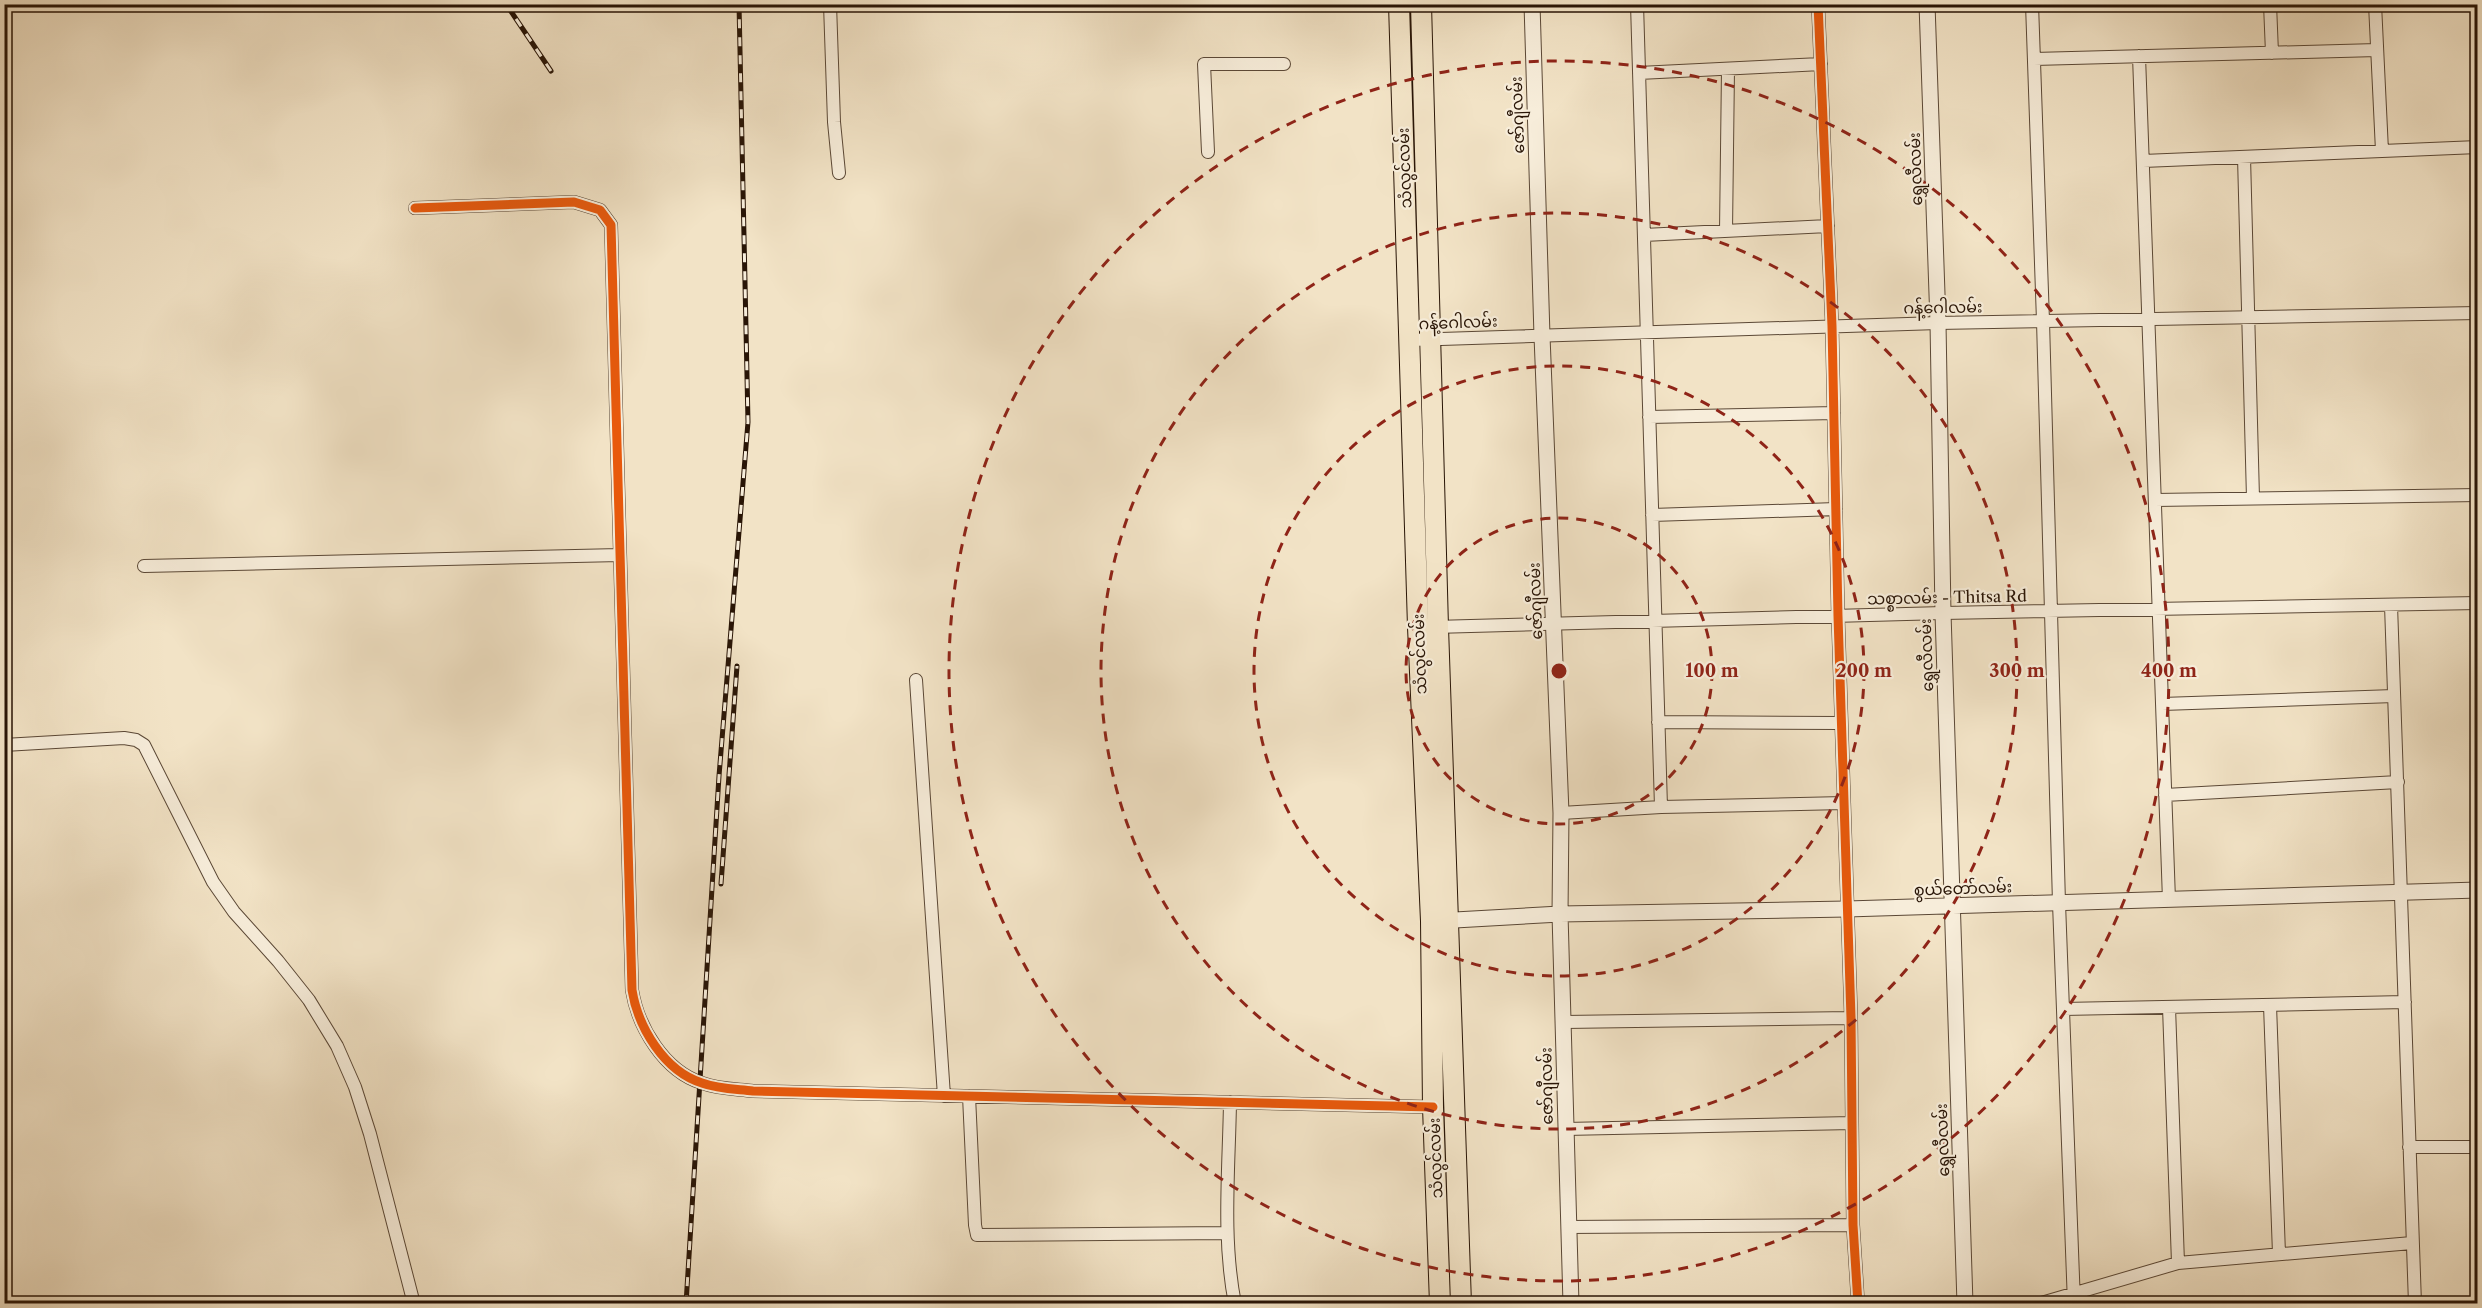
<svg xmlns="http://www.w3.org/2000/svg" width="2482" height="1308" font-family="'Libre Caslon Text','Noto Sans Myanmar',serif">
<rect width="100%" height="100%" fill="#f2e3c6"/>
<filter id="stains"><feTurbulence type="fractalNoise" baseFrequency=".00333" numOctaves="4"/><feColorMatrix values="0 0 0 0 .2 0 0 0 0 .09 0 0 0 0 .02 0 0 0 .5 -.17"/></filter>
<radialGradient id="worn" r=".72"><stop offset=".6" stop-color="#630" stop-opacity="0"/><stop offset="1" stop-color="#630" stop-opacity=".3"/></radialGradient>
<g fill="none" stroke-linecap="round" stroke-linejoin="round">
<g stroke="#5b4836" stroke-width="14">
<path id="minor" d="M830,4L834,122L839,173
M1637,4L1661,807
M1818,4L1832,326L1838,616L1851,1018L1853,1225L1858,1304
M2032,4L2043,321L2059,903L2074,1304
M2270,4L2272,53
M2375,4L2382,151
M2139,56L2169,900
M2034,59L2377,50
M1639,73L1821,64
M1208,152L1204,64H1284
M2244,157L2253,498
M2143,161L2478,147
M415,208L574,202L600,210L611,225L632,990C638,1027 664,1071 702,1083C718,1089 736,1089 753,1091L1433,1107
M1726,231L1728,69
M1644,235L1828,226
M1410,340L1938,323L2478,313
M1649,417L1834,413
M2155,500L2478,495
M1652,515L1836,509
M144,566L620,555
M2391,605L2415,1304
M1434,627L1943,613L2478,603
M916,680L944,1096
M2162,704L2394,696
M1658,722L1841,723
M4,745L124,738L136,740L144,745L213,882L234,912L278,961L309,1000L337,1046L355,1087L370,1134L414,1304
M2165,795L2398,782
M1561,813L1661,807L1844,803
M2270,1005L2279,1254
M2169,1007L2178,1263
M2063,1009L2405,1002
M1564,1022L1851,1018
M969,1096L975,1225L977,1235L1227,1233
M1230,1102C1229,1169 1222,1238 1235,1304
M1565,1129L1852,1123
M2409,1147H2478
M1568,1227L1853,1225
M2038,1304L2178,1263L2412,1243"/>
</g>
<g stroke="#5b4836" stroke-width="17">
<path id="tertiary" d="M1532,4L1542,336L1561,813L1560,914L1571,1304
M1927,4L1938,323L1943,613L1965,1304
M1437,921L1560,914L1847,909L2478,890"/>
</g>
<g stroke="#291506" stroke-width="22">
<path id="primary" d="M1399,4L1418,627L1431,921L1433,1107L1440,1304
M1421,4L1438,627L1461,1304"/>
</g>
<use href="#minor" stroke="#f7edda" stroke-width="12"/>
<use href="#tertiary" stroke="#f7edda" stroke-width="15"/>
<use href="#primary" stroke="#f2e3c6" stroke-width="20"/>
<g stroke="#291506" stroke-width="5">
<path id="rail" d="M506,4L551,71
M721,884L737,666
M686,1304L719,776L748,422L739,4"/>
</g>
<use href="#rail" stroke="#f7edda" stroke-width="3" stroke-dasharray="9" stroke-linecap="butt"/>
<g stroke="#f7edda" stroke-width="13">
<path id="cycleway" d="M1818,4L1832,326L1838,616L1851,1018L1853,1225L1858,1304
M415,208L574,202L600,210L611,225L632,990C638,1027 664,1071 702,1083C718,1089 736,1089 753,1091L1433,1107"/>
</g>
<use href="#cycleway" stroke="#e8590c" stroke-width="9"/>
</g>
<g fill="none" stroke="#8f2418" stroke-width="3" stroke-dasharray="10 8">
<circle cx="1559" cy="671" r="153"/>
<circle cx="1559" cy="671" r="305"/>
<circle cx="1559" cy="671" r="458"/>
<circle cx="1559" cy="671" r="610"/>
</g>
<g text-anchor="middle" stroke-width="4.5" stroke-linejoin="round" paint-order="stroke">
<g font-size="16" fill="#291506" stroke="#f7edda">
<text transform="translate(1517 115) rotate(-92)" y="6">ဇော်ဂျီလမ်း</text>
<text transform="translate(1404 168) rotate(-92)" y="6">သံလွင်လမ်း</text>
<text transform="translate(1915 169) rotate(-92)" y="6">ရွှေလီလမ်း</text>
<text transform="translate(1943 307) rotate(-1)" y="6">ဂန့်ဂေါလမ်း</text>
<text transform="translate(1458 322) rotate(-2)" y="6">ဂန့်ဂေါလမ်း</text>
<text transform="translate(1947 597) rotate(-1)" y="6">သစ္စာလမ်း - Thitsa Rd</text>
<text transform="translate(1535 601) rotate(-92)" y="6">ဇော်ဂျီလမ်း</text>
<text transform="translate(1419 654) rotate(-92)" y="6">သံလွင်လမ်း</text>
<text transform="translate(1926 655) rotate(-92)" y="6">ရွှေလီလမ်း</text>
<text transform="translate(1963 888) rotate(-2)" y="6">စွယ်တော်လမ်း</text>
<text transform="translate(1546 1086) rotate(-91)" y="6">ဇော်ဂျီလမ်း</text>
<text transform="translate(1942 1140) rotate(-92)" y="6">ရွှေလီလမ်း</text>
<text transform="translate(1435 1158) rotate(-92)" y="6">သံလွင်လမ်း</text>
</g>
</g>
<circle cx="1559" cy="671" r="9" fill="#8f2418" stroke="#f7edda" stroke-width="3"/>
<g font-size="18" text-anchor="middle" font-weight="bold" fill="#8f2418" stroke="#f7edda" stroke-width="4.5" stroke-linejoin="round" paint-order="stroke">
<text x="1712" y="677">100 m</text>
<text x="1864" y="677">200 m</text>
<text x="2017" y="677">300 m</text>
<text x="2169" y="677">400 m</text>
</g>
<rect width="2482" height="1308" fill="none" stroke="#f2e3c6" stroke-width="24"/>
<rect x="6" y="6" width="2470" height="1296" fill="none" stroke="#291506" stroke-width="3"/>
<rect x="12" y="12" width="2458" height="1284" fill="none" stroke="#291506" stroke-width="1.5"/>
<rect width="100%" height="100%" filter="url(#stains)"/>
<rect width="100%" height="100%" fill="url(#worn)"/>
</svg>
